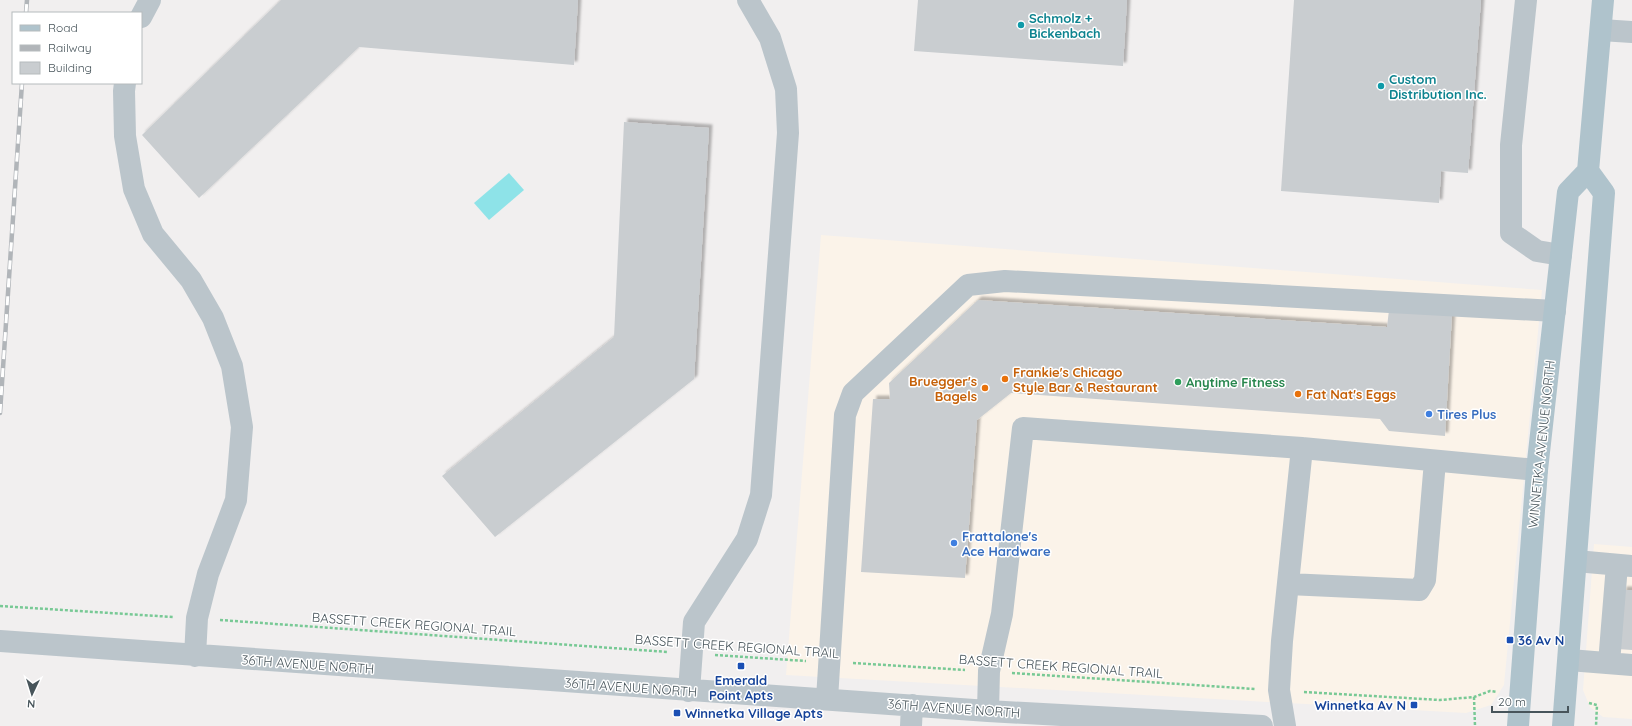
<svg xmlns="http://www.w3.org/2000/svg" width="1632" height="726" font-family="Quicksand,sans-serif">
<defs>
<filter id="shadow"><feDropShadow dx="3.5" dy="-3.5" stdDeviation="1" flood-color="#0004"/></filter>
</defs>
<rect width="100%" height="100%" fill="#f1efef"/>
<path fill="#fbf3e9" d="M821,235L1542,290L1504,685L1491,705L1466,713L786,675Z
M1594,544L1632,547V719L1603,717L1590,707L1583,690Z"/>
<path fill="#8ee3e8" d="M509,173L524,190L489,220L474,203Z"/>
<path fill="#c9cdd0" filter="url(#shadow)" d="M281,0H578L574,65L359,47L199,198L142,135Z
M918,0H1127L1123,66L914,51Z
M1294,0H1481L1468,173L1441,171L1439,203L1281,191Z
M624,122L709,128L694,379L495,537L442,476L614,337Z
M978,300L1387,327L1389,310L1452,314L1445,436L1389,431L1380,419L1011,393L977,420L965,578L861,572L873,399H890L889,383Z
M1623,590H1632V650L1618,649Z"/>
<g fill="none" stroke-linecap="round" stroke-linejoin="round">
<path stroke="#78c995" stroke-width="2.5" stroke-dasharray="3 2" stroke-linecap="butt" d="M0,606L173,617
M220,620L668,652
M715,655L806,661
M853,663L965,670
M1012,673L1255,689
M1304,692L1440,700L1474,697L1490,691L1497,692
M1474,697L1475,726
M1589,703L1597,705L1596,726"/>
<path stroke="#bbc5cb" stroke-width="22" d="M1526,0L1511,145V233L1537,251L1561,255
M141,17L150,0
M1601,30L1632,32
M125,83L124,91L125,136L134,189L153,234L191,280L213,318L232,366L242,427L236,500L208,574L197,618L195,656
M1576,561L1632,566
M1288,584L1419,590L1425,580L1435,461
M0,641L988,711L1262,726
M1569,660L1632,665
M1609,663L1617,565
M689,691L694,622L747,539L761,495L788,133L786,89L770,38L748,0
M827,699L845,415L853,393L968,285L1005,281L1555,311
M988,711L989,671L1002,614L1023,428L1302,448L1537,470
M911,726L912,705
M1285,726L1279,690L1282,641L1302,448"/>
<path stroke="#afc3cc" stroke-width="22" d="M1518,726L1537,470L1568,192L1588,171L1603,0
M1563,726L1604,193L1588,171"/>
<g stroke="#b1b5b9" stroke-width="4.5">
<path id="rail" d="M26,13L27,0
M0,413L22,83"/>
</g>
<use href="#rail" stroke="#fff" stroke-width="3" stroke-dasharray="9" stroke-linecap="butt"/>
</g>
<g fill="#0f9aa8" stroke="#fff" stroke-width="1.5">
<circle cx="1021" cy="25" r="4"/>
<circle cx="1381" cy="86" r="4"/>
</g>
<g fill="#e8710a" stroke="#fff" stroke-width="1.5">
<circle cx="1005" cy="379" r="4"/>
<circle cx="985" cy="388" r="4"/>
<circle cx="1298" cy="394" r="4"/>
</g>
<circle fill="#2e9e5b" stroke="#fff" stroke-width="1.5" cx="1178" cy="382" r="4"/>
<g fill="#3f7fe0" stroke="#fff" stroke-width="1.5">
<circle cx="1429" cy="414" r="4"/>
<circle cx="954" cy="543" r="4"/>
</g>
<g fill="#1a4fb4" stroke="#fff" stroke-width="1.5">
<rect x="1506" y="636" width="8" height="8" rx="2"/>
<rect x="737" y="662" width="8" height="8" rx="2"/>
<rect x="1410" y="701" width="8" height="8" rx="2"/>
<rect x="673" y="709" width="8" height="8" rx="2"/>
</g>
<g text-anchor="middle" stroke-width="3" stroke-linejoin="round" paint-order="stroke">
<g font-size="13" font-weight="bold" fill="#0d838f" stroke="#fff" text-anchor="start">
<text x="1029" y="23">Schmolz +<tspan x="1029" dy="15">Bickenbach</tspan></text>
<text x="1389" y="84">Custom<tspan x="1389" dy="15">Distribution Inc.</tspan></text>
</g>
<g font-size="13" font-weight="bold" fill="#c56008" stroke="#fff" text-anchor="start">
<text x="1013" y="377">Frankie's Chicago<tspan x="1013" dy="15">Style Bar &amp; Restaurant</tspan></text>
<text x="977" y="386" text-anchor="end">Bruegger's<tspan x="977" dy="15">Bagels</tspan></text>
<text x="1306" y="399">Fat Nat's Eggs</text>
</g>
<g font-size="13" font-weight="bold" fill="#27864d" stroke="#fff" text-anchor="start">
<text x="1186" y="387">Anytime Fitness</text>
</g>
<g font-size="13" font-weight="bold" fill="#366cbe" stroke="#fff" text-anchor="start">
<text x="1437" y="419">Tires Plus</text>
<text x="962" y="541">Frattalone's<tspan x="962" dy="15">Ace Hardware</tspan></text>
</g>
<g font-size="13" fill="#48555b" stroke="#fff">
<text transform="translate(1541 444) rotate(-84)" y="5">WINNETKA AVENUE NORTH</text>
<text transform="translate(414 624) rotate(4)" y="5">BASSETT CREEK REGIONAL TRAIL</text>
<text transform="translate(737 646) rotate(4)" y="5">BASSETT CREEK REGIONAL TRAIL</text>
<text transform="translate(308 664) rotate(4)" y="5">36TH AVENUE NORTH</text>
<text transform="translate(1061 666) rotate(4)" y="5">BASSETT CREEK REGIONAL TRAIL</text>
<text transform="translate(631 687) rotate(4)" y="5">36TH AVENUE NORTH</text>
<text transform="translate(954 708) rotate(4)" y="5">36TH AVENUE NORTH</text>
</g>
<g font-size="13" font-weight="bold" fill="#164399" stroke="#fff" text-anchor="start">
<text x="1518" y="645">36 Av N</text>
<text x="741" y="685" text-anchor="middle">Emerald<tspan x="741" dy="15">Point Apts</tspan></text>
<text x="1406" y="710" text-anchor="end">Winnetka Av N</text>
<text x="685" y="718">Winnetka Village Apts</text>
</g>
</g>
<rect x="12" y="12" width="130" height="72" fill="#ffffff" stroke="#b6bbbd"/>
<rect x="20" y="25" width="20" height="6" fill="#afc3cc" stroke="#b6bbbd"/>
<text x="48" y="32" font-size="12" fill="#48555b">Road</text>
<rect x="20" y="45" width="20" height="6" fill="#b1b5b9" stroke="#b6bbbd"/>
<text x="48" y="52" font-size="12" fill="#48555b">Railway</text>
<rect x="20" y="62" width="20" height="12" fill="#c9cdd0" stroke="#b6bbbd"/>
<text x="48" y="72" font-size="12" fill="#48555b">Building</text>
<g transform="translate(32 694) rotate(184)" stroke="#ffffff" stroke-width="3" paint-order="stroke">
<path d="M0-3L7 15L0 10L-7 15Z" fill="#48555b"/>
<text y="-6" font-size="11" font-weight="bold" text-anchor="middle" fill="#48555b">N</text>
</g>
<path d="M1492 706v6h76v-6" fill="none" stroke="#48555b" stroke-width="2"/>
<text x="1498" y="706" font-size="12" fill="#48555b" stroke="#ffffff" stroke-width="3" paint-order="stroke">20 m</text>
</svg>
